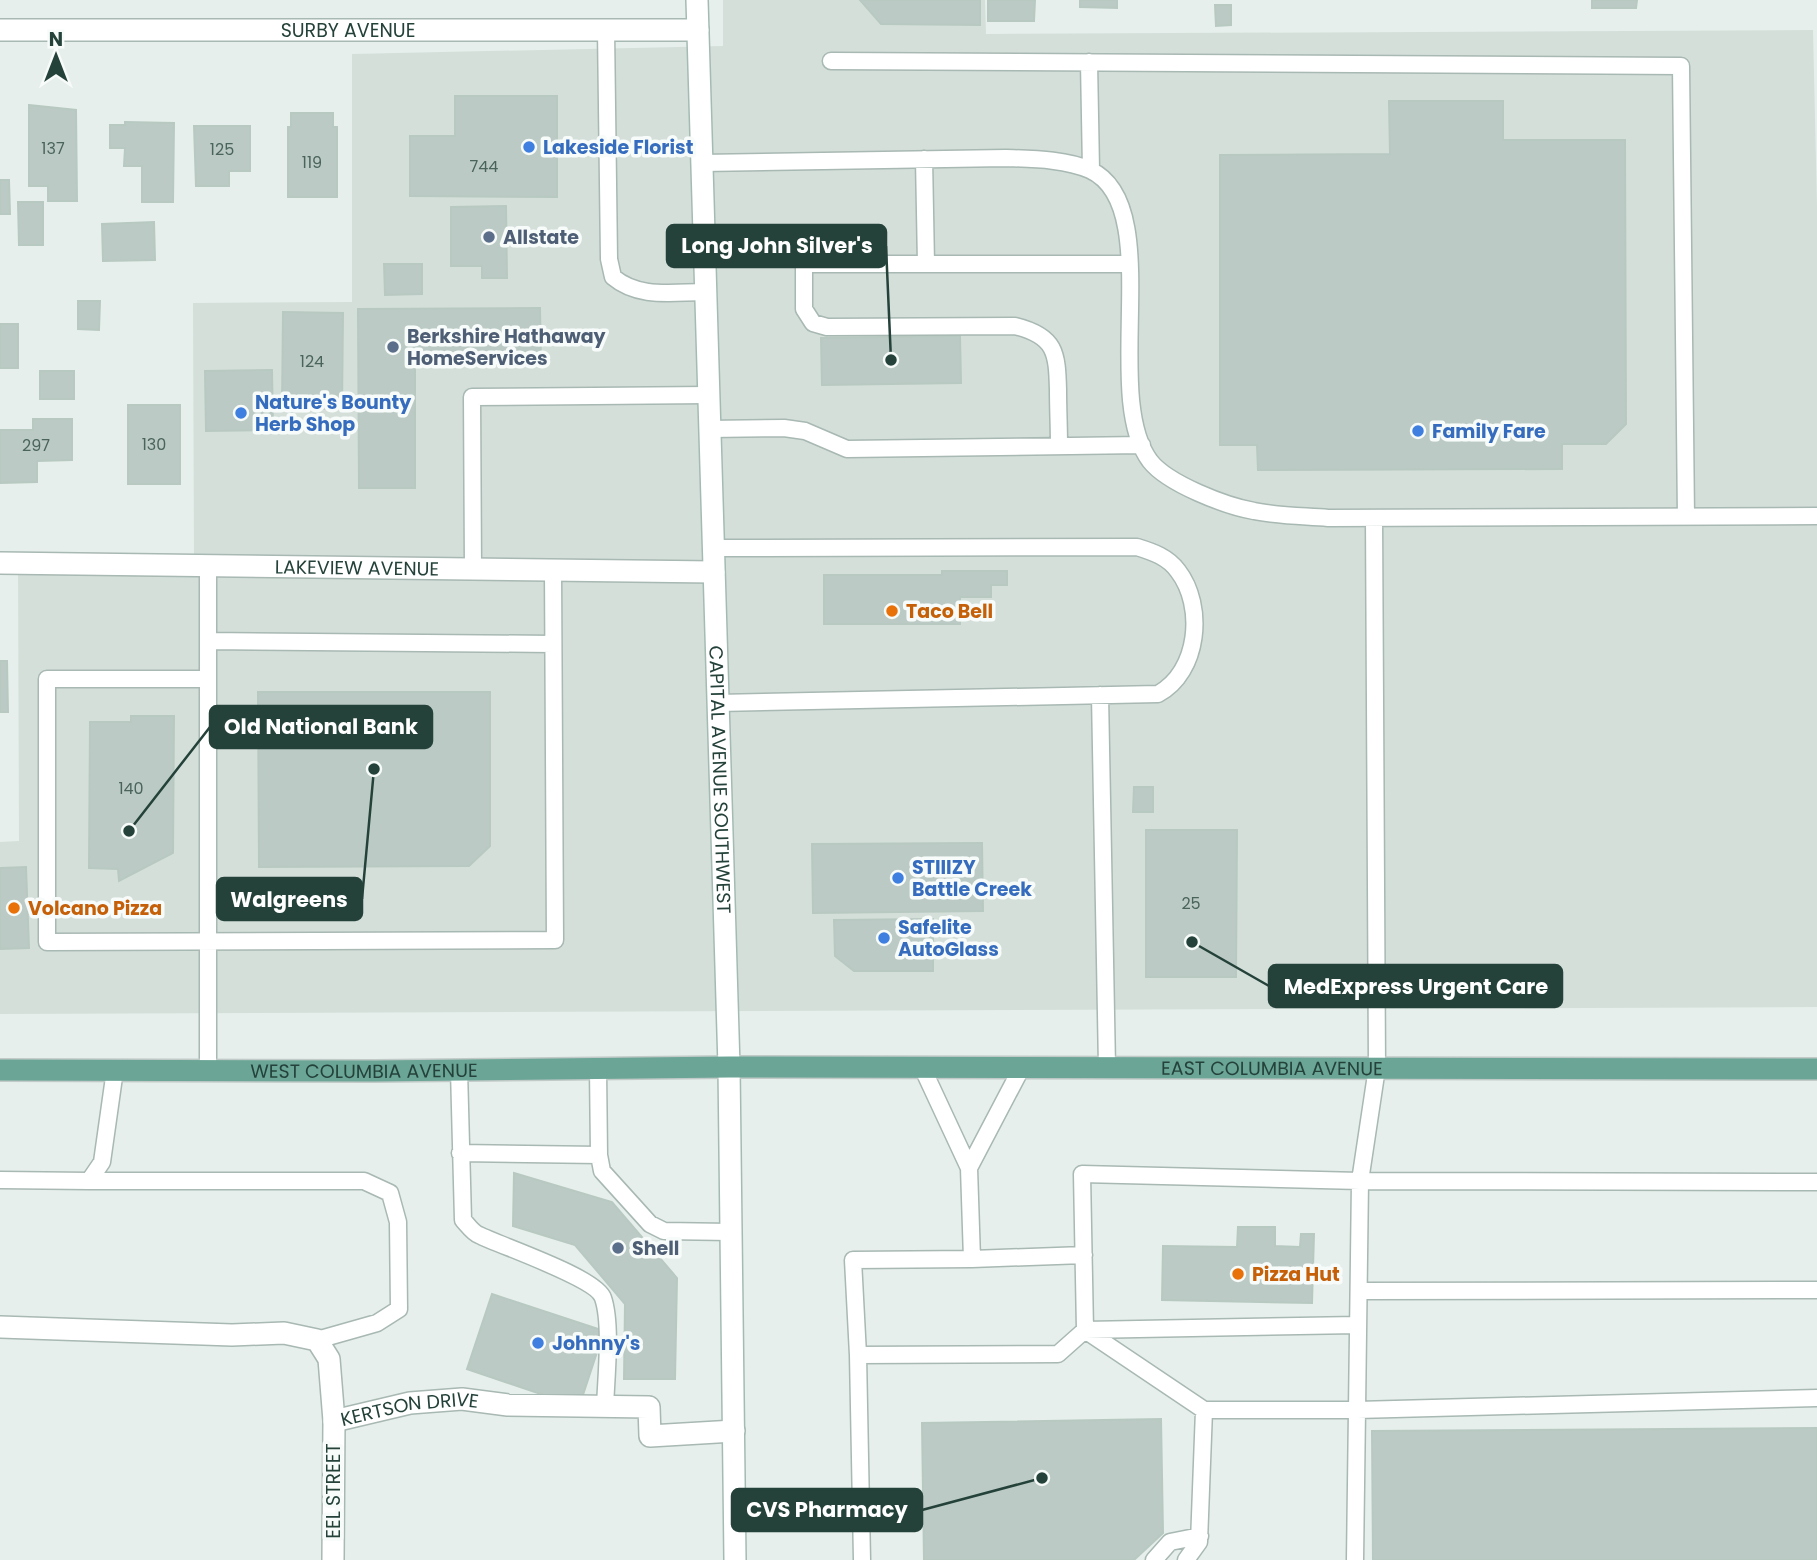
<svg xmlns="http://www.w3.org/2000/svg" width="1817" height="1560" font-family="Poppins,sans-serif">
<rect width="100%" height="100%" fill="#e6efeb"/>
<path fill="#d4dfda" d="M723,0H985L986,34L1813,30L1817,206V1007L0,1014V842L19,841L18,559L194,558L193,303L352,302V54L723,46Z"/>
<path fill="#bbcac4" stroke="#b8c9c2" stroke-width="2" d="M860,0H980V25L881,24Z
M988,0H1035L1034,21H988Z
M1080,0H1117V8L1080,7Z
M1592,0H1637L1636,8H1592Z
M1215,5H1231V25L1216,26Z
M455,96H557V197L410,196V136H455Z
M1389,101H1503V140H1625L1626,424L1606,444H1562V469L1258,470L1257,445H1220V155L1390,154Z
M29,105L76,110L77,201H48V186H29Z
M291,113H333V127H337V197H288V127H291Z
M125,122L174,123L173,202H142V166H124L125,148H110V125H125Z
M194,126H250V171H229V186H196Z
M0,180H9L10,214H0Z
M18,202H43V245H19Z
M506,206L507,278H482V266H451V207Z
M154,222L155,260L103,261L102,224Z
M384,264H422V294L385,295Z
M78,301H100L99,330L78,329Z
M540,308L541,364L415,365V488H359L358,309Z
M283,312L343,313L342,409L282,408Z
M0,324H18V368H0Z
M960,336L961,383L822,385L821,338Z
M272,370L273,430L206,431L205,371Z
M40,371H74V399H40Z
M128,405H180V484H128Z
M33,419H72V460L37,461V482L0,483V430H33Z
M942,571H1007V585H991V597H960V624H824V575H942Z
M0,661H7L8,712H0Z
M258,692H490V846L469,866L259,867Z
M131,716H174L173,853L119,881L118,869L89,868L90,722H131Z
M1134,787H1153V812H1133Z
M1146,830H1237L1236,977H1146Z
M982,843L983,911L813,913L812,844Z
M26,867L29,948L0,949V868Z
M933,919V971H854L835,956L834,920Z
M514,1173L612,1202L677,1278L675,1379H624L625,1304L575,1245L513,1226Z
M1238,1227H1275V1246L1300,1247L1301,1234H1314L1312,1303L1162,1300L1163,1246L1237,1247Z
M492,1294L604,1331L579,1407L467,1369Z
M1161,1419L1163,1533L1134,1560H924L922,1423Z
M1817,1428V1560H1373L1372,1431Z"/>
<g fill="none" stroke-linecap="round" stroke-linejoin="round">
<g stroke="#a8b8b2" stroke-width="19">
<path id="service" d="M606,30L609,259L613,277C639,299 673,292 705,292
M831,61L1681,66L1686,517
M1089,62L1091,170
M924,159L926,264
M702,163L1006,158C1032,159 1065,159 1090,170C1167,205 1100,394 1150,461C1168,484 1226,506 1254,511C1278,516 1304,516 1328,518L1817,516
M709,429L784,428L805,431L847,449L1142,445
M1059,446C1059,427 1058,409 1058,390C1057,353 1056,336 1015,326L827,327L813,323L804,309V264H1128
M1374,518L1377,1068L1360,1181L1357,1410L1817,1398
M713,548L1137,547C1153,552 1168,557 1178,571C1205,606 1199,672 1158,694L718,703
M473,569L472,397L709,395
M208,641L553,644
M208,679H47V942L555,940L553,570
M1100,695L1107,1067
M922,1067L969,1168L972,1259L853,1260L858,1355L1058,1354L1085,1330L1357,1325
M598,1069L599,1155
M208,1070V565
M459,1070L463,1220C468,1225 472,1232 479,1235C501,1246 597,1278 603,1298C612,1324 606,1379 605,1407
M460,1153L599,1155L602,1171L650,1224L664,1231L731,1232
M969,1168L1022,1067
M0,1180L89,1181L102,1162L115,1070
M89,1181H364L390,1193L398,1222L399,1309L377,1323L317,1340
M972,1259L1084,1255
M1359,1291L1817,1290
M1085,1330L1082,1174L1360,1181L1817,1182
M1085,1330L1204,1410L1199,1542L1186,1560
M858,1355L862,1560
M1204,1410H1357L1355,1560
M1154,1560L1170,1542L1200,1536"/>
</g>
<g stroke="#a8b8b2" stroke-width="24">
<g id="minor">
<path id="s1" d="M0,30H698"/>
<path id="s2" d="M0,563L714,572"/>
<path d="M0,1327L232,1335L284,1333L317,1340L329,1359L334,1421L333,1560"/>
<path id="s3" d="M334,1421L410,1403L462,1399L508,1405L649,1407L650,1436L734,1431"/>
</g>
</g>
<g stroke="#a4bbb3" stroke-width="24">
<g id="secondary">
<path id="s4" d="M697,0L729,1067L735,1560"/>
</g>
</g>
<g stroke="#c2cac8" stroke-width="24">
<g id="primary">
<path id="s5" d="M0,1070L375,1071L729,1067L1817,1069"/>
</g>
</g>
<use href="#service" stroke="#fff" stroke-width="16"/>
<use href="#minor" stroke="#fff" stroke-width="21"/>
<use href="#secondary" stroke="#fff" stroke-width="21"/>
<use href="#primary" stroke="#6aa596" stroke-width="21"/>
</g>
<g fill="#3f7fe0" stroke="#f7fbf9" stroke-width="2.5">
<circle cx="529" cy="147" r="7"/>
<circle cx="241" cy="413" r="7"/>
<circle cx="1418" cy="431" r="7"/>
<circle cx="898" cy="878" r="7"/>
<circle cx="884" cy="938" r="7"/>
<circle cx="538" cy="1343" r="7"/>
</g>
<g fill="#5c6f8a" stroke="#f7fbf9" stroke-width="2.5">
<circle cx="489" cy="237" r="7"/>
<circle cx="393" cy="347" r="7"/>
<circle cx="618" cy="1248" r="7"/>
</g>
<g fill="#e8710a" stroke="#f7fbf9" stroke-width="2.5">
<circle cx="892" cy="611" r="7"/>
<circle cx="14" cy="908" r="7"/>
<circle cx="1238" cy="1274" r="7"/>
</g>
<g text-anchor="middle" stroke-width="7" stroke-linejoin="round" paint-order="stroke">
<g font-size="16" fill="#4a645c">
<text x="53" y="154">137</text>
<text x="222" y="155">125</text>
<text x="312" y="168">119</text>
<text x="484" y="172">744</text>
<text x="312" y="367">124</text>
<text x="154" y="450">130</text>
<text x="36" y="451">297</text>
<text x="131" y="794">140</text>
<text x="1191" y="909">25</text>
</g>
<g font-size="19" fill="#24423a" stroke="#f7fbf9">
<text dy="7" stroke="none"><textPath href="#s1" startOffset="348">SURBY AVENUE</textPath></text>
<text dy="7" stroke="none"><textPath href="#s2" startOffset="357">LAKEVIEW AVENUE</textPath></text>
<text dy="7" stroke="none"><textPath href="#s4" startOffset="780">CAPITAL AVENUE SOUTHWEST</textPath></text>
<text dy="7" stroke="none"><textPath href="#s5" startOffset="1272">EAST COLUMBIA AVENUE</textPath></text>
<text dy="7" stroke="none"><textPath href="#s5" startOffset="364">WEST COLUMBIA AVENUE</textPath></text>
<text dy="7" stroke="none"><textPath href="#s3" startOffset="77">KERTSON DRIVE</textPath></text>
<text transform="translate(333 1491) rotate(-90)" y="7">EEL STREET</text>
</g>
<g font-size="19" font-weight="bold" fill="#366cbe" stroke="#f7fbf9" text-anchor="start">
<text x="543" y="154">Lakeside Florist</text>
<text x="255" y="409">Nature's Bounty<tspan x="255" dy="22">Herb Shop</tspan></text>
<text x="1432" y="438">Family Fare</text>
<text x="912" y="874">STIIIZY<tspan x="912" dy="22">Battle Creek</tspan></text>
<text x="898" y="934">Safelite<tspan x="898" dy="22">AutoGlass</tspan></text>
<text x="552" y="1350">Johnny's</text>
</g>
<g font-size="19" font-weight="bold" fill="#4e5e75" stroke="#f7fbf9" text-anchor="start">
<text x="503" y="244">Allstate</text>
<text x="407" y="343">Berkshire Hathaway<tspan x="407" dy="22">HomeServices</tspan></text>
<text x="632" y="1255">Shell</text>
</g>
<g font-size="19" font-weight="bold" fill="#c56008" stroke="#f7fbf9" text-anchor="start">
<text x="906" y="618">Taco Bell</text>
<text x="28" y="915">Volcano Pizza</text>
<text x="1252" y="1281">Pizza Hut</text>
</g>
</g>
<path fill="none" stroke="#24423a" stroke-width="2.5" d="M891 360L886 246M129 831L210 727M374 769L362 899M1192 942L1269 986M1042 1478L922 1510"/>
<g fill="#24423a" stroke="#f7fbf9" stroke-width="2.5">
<circle cx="891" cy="360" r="7"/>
<circle cx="129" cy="831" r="7"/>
<circle cx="374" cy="769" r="7"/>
<circle cx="1192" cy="942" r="7"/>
<circle cx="1042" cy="1478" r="7"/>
</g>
<g fill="#24423a" stroke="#24423a" stroke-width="2.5">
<rect x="667" y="225" width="219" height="42" rx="7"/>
<rect x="210" y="706" width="222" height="42" rx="7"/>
<rect x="217" y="878" width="145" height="42" rx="7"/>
<rect x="1269" y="965" width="293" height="42" rx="7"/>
<rect x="732" y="1489" width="190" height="42" rx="7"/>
</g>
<g font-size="21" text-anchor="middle" font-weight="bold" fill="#fff">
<text x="777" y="253">Long John Silver's</text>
<text x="321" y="734">Old National Bank</text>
<text x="289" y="907">Walgreens</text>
<text x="1416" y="994">MedExpress Urgent Care</text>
<text x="827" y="1517">CVS Pharmacy</text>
</g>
<g transform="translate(56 56)" stroke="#f7fbf9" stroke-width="5" paint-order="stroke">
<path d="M0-5L12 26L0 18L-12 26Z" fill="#24423a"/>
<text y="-10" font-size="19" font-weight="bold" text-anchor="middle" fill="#24423a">N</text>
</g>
</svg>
